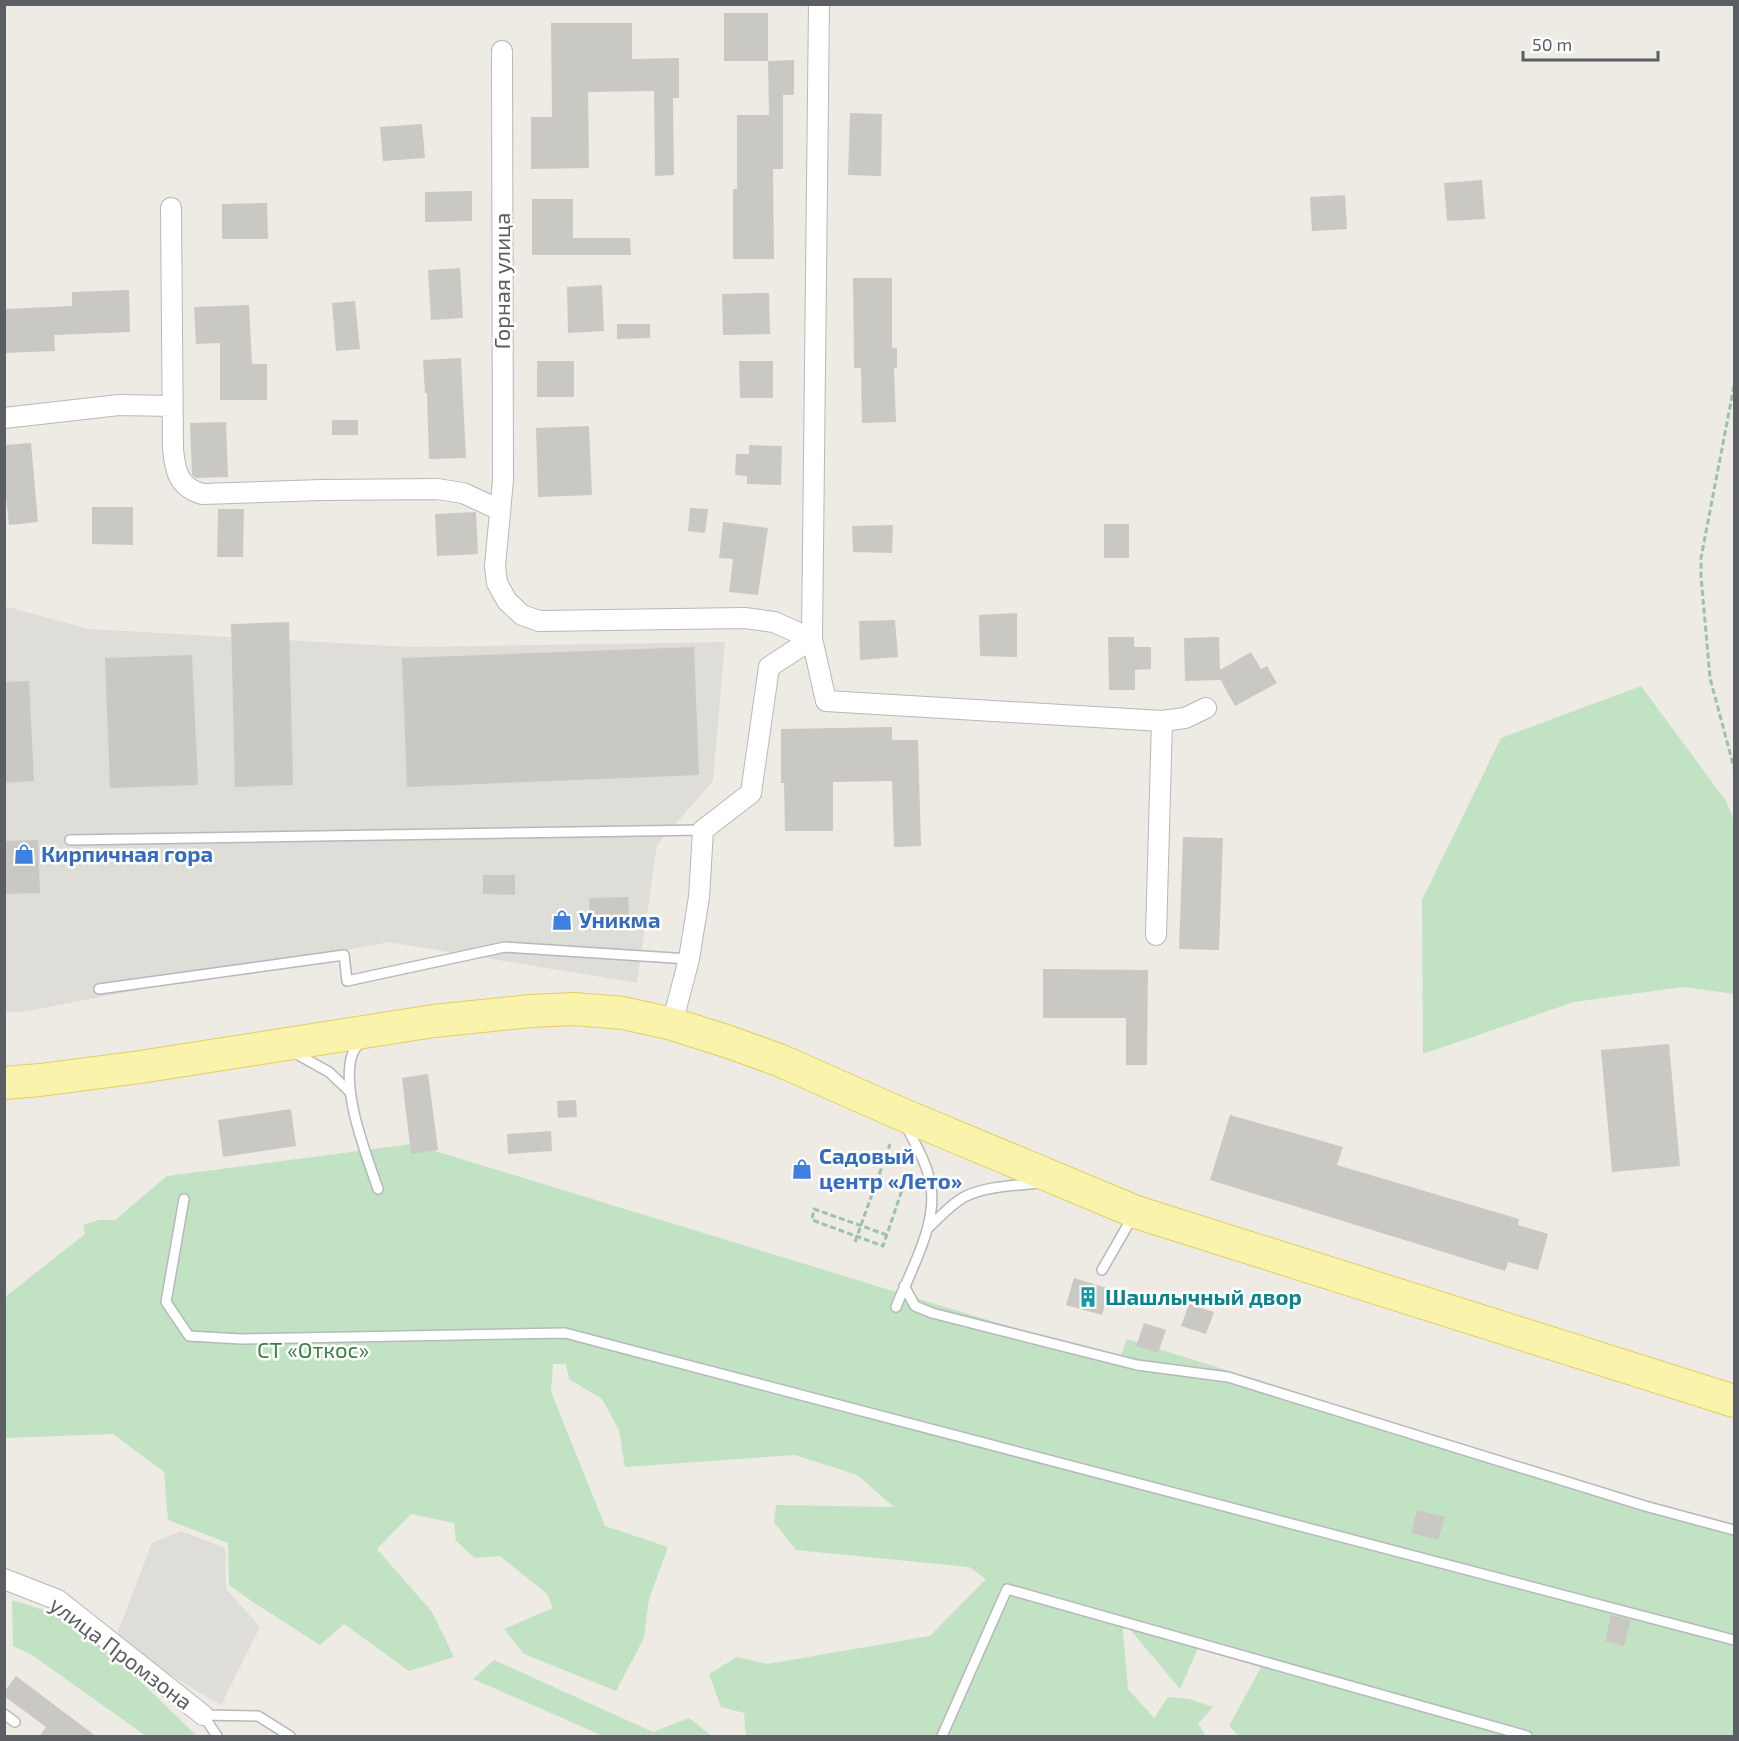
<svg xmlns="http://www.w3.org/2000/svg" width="1739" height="1741" font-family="'Exo 2',sans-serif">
<rect width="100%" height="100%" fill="#edebe3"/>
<path fill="#deddd7" d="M4,606L89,629L409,647L725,642L713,781L657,845L637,983L389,942L22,1012H5Z
M181,1531L225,1548L226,1589L260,1627L221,1705L158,1668L117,1634L152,1543Z"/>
<path fill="#c1e3c4" d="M1641,686L1726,801L1734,821V994L1683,987L1574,1002L1423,1054L1422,900L1501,738Z
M412,1144L1119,1360L1127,1339L1734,1529V1736H1239L1229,1726L1265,1660L1201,1641L1180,1689L1122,1620L1128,1689L1154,1718L1168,1697L1190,1699L1213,1707L1198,1724L1206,1736H746L744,1713L721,1707L709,1674L737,1657L767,1664L930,1636L986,1579L969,1567L796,1550L774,1522L776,1505L894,1507L857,1475L795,1455L625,1467L619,1430L602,1399L569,1379L566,1364H553L551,1392L605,1526L668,1547L649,1599L644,1638L616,1691L524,1654L504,1629L553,1608L547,1594L500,1556L475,1558L456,1541L454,1523L411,1514L377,1549L432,1612L454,1657L409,1671L344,1624L320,1645L253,1602L229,1585L228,1543L168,1520L164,1472L113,1434L5,1438V1297L85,1234L83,1225L99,1220H115L167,1176Z
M12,1600L63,1616L111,1653L197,1736H146L32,1655L13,1646Z
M494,1660L653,1732L689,1718L712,1736H603L473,1679Z"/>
<path fill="#cac8c2" d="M724,13H768V61H724Z
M551,23H632V59L679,58V98H673L674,175L655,176L654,91L588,92L589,168L531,169V117H552Z
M794,60V95H783V169H773L774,259H733V189H737V115H769L768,61Z
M850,113L882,114L881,176L848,175Z
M422,124L425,158L383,161L380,127Z
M1482,180L1485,219L1447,221L1444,183Z
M472,191V221L425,222V192Z
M1345,195L1347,229L1312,231L1310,197Z
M532,199H573V238H630L631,255H532Z
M267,203L268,239H222V204Z
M460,268L463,318L431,320L428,270Z
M853,278H892V348H897V368H894L896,422L862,423L861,368H854Z
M602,285L604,331L568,333L567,287Z
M129,290L130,332L54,335L55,351L4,353V309L72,306V292Z
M769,293L770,334L723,335L722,294Z
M355,301L360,349L336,351L332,303Z
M249,305L252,364H267V400H220V343L196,344L194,307Z
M617,324H650V338L617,339Z
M461,358L466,458L429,459L427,393H425L423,360Z
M537,361H574V397H537Z
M739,361H773V398H740Z
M332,420H358V435H332Z
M226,422L228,477L196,478L192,475L190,423Z
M589,426L592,495L538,497L536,428Z
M31,443L38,522L9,525L4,479V445Z
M749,445L782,446L781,485L747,484V476L735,475L736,454H749Z
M92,507H133V545L92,544Z
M690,508L708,509L705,533L688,531Z
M218,509H244L243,557H217Z
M476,512L478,554L437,556L435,514Z
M723,522L768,528L758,595L729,592L733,559L719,558Z
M1104,524H1129V558H1104Z
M893,525L892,553L853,552L852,526Z
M1017,613V657L980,656L979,615Z
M895,620L898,657L860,660L859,621Z
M289,622L293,785L235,787L231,624Z
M1108,637H1134V647H1151V669L1135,670V690H1109Z
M1219,637L1220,670L1251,652L1261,669L1267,666L1277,683L1235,706L1220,679V680L1185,681L1184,638Z
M694,647L699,775L407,787L402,658Z
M192,655L198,785L110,788L105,658Z
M29,681L34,781L4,783V682Z
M892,727V740H918L921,846L894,847L892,781L833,782V831H785L784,783H781V729Z
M1183,837L1223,838L1219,950L1179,949Z
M38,840L40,893L4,894V841Z
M483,875H515V895L483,894Z
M628,897L630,930L590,931L589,898Z
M1043,969L1148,970L1147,1065H1126V1018H1043Z
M1669,1044L1680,1166L1612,1172L1601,1050Z
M428,1074L438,1150L411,1154L402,1078Z
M576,1100L577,1117L558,1118L557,1101Z
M291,1109L296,1146L223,1157L218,1120Z
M1230,1115L1343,1147L1337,1165L1519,1219L1518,1225L1548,1234L1538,1270L1508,1262L1505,1271L1210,1180Z
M551,1131L552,1151L508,1154L507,1134Z
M1074,1278L1110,1289L1102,1315L1066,1305Z
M1189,1304L1214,1312L1206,1334L1181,1326Z
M1144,1323L1166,1330L1158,1353L1136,1346Z
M1417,1510L1445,1517L1438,1540L1411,1533Z
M1611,1615L1631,1620L1624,1646L1605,1641Z
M16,1676L97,1737H39L46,1727L4,1696V1692Z"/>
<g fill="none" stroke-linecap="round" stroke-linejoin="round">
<g stroke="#b5b8bc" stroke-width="12">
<path id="lane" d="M70,840L703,830
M99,989L344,955L347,981L505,947L689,959
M362,1039C359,1044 354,1049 352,1055C341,1091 366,1154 378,1189
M293,1052L329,1072L350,1092
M184,1199L166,1302L189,1336L241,1339L565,1333L1734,1640
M928,1228C939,1218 950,1205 964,1197C986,1186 1013,1186 1038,1183
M1102,1270L1133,1216
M904,1286L915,1306L932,1313L1137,1365L1228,1377L1645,1506L1734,1530
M896,1307C910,1272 937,1225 931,1187C928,1165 916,1145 906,1126
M4,1714L15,1722
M203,1715L258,1716L290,1736
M203,1715L217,1736
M942,1736L1007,1589L1527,1736"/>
</g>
<g stroke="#b5b8bc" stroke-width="22">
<path id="street" d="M819,4L812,639L826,701L1162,721L1185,718L1206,708
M502,51L503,480L495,566L497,583L507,601L522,615L539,621L745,618L774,622L812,639
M171,208L173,449C175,472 179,487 202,494L322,490L437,489L463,493L500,510
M4,418L119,405L172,406
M1156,935L1162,721
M672,1024L689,959L699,897L703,830L751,793L769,667L812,639
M4,1579L58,1600L203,1715"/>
</g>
<g stroke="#e7cd61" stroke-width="34">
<path id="primary" d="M4,1083L40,1080L140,1067L434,1021L531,1011L574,1009L623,1013L672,1024L726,1041L779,1060L901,1114L1136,1212L1734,1401"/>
</g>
<path stroke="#9bc3aa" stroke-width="3" stroke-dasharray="6 3" stroke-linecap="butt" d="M1734,386L1701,558V576L1710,678L1734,768
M887,1235L814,1209L812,1220L883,1246L902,1190
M855,1242L890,1144"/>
<use href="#lane" stroke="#fff" stroke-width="9"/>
<use href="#street" stroke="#fff" stroke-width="20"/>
<use href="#primary" stroke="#f9f3ab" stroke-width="32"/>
</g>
<defs>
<g id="shop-bare" transform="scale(1.62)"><path d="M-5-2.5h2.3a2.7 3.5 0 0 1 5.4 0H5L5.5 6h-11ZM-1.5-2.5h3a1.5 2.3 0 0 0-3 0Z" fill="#3f7fe0" stroke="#fff" stroke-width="2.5" paint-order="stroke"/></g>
<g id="building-bare" transform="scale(1.62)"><path d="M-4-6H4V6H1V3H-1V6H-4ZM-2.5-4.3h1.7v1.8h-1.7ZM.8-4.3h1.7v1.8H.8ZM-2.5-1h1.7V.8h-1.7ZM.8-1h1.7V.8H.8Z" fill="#0f9aa8" stroke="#fff" stroke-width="2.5" paint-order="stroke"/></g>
</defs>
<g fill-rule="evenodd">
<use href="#shop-bare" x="24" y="854"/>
<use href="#shop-bare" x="562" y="920"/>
<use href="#shop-bare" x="802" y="1169"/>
<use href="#building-bare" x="1088" y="1297"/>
</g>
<g text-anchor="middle" stroke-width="5" stroke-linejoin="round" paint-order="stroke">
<g font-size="22" fill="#5b5e63" stroke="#fff">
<text transform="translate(502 281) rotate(-90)" y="8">Горная улица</text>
<text transform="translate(121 1653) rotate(37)" y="8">улица Промзона</text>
</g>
<g font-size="22" font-weight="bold" fill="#366cbe" stroke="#fff" text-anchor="start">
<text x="41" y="862">Кирпичная гора</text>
<text x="579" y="928">Уникма</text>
<text x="819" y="1164">Садовый<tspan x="819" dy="25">центр «Лето»</tspan></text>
</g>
<g font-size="22" font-weight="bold" fill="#0d838f" stroke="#fff" text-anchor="start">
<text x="1105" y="1305">Шашлычный двор</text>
</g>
<g font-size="22" fill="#3b8244" stroke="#fff">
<text x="313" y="1358">СТ «Откос»</text>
</g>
</g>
<rect width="1739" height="1741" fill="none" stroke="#5b5e63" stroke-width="12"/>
<path d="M1523 51v9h135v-9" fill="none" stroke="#5b5e63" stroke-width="3"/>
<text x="1532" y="51" font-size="18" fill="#5b5e63" stroke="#ffffff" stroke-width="4.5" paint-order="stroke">50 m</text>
</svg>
